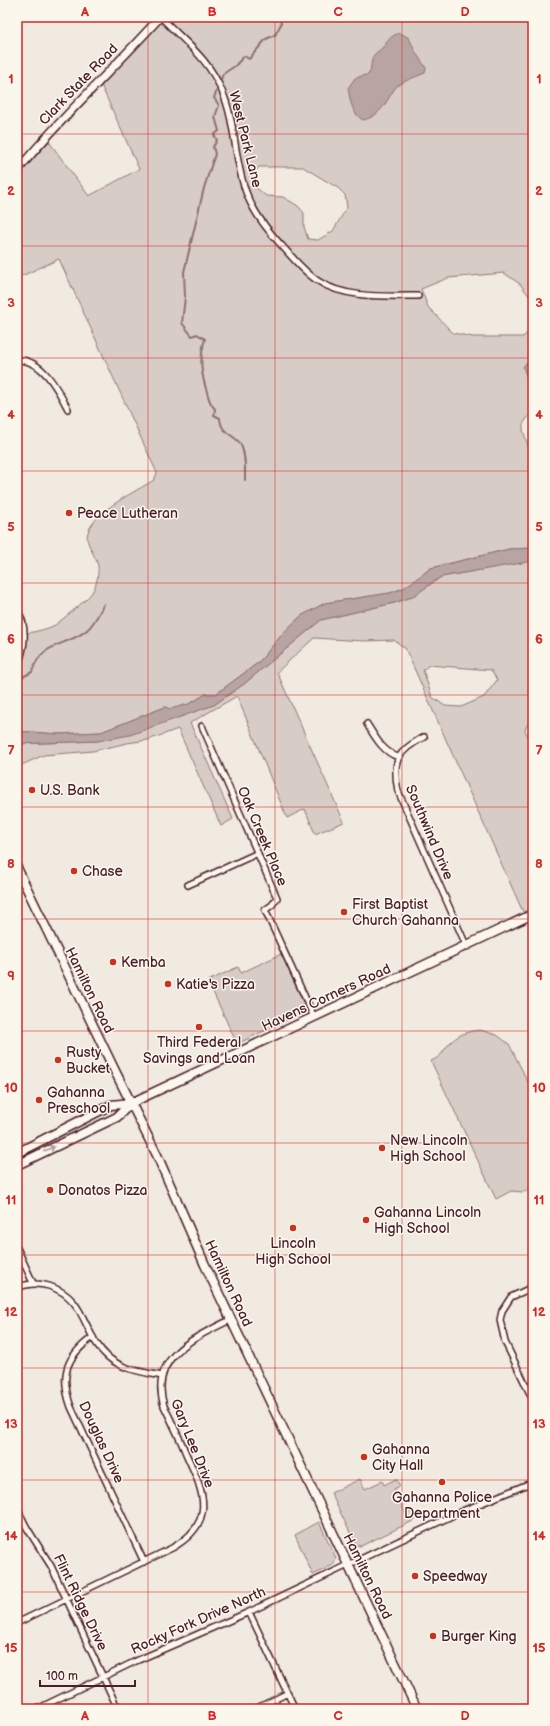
<svg xmlns="http://www.w3.org/2000/svg" width="550" height="1726" font-family="'Balsamiq Sans',sans-serif">
<rect width="100%" height="100%" fill="#f0eae0"/>
<filter id="ink" filterUnits="userSpaceOnUse"><feTurbulence type="fractalNoise" baseFrequency=".025" numOctaves="2"/><feDisplacementMap in="SourceGraphic" scale="8" xChannelSelector="R" yChannelSelector="G"/><feConvolveMatrix kernelMatrix="1 2 1 2 8 2 1 2 1" color-interpolation-filters="sRGB"/></filter>
<g filter="url(#ink)">
<path fill="#d8ccc6" stroke="#917678" fill-rule="evenodd" d="M164,17H533V301L520,284L504,273L448,278L421,289L428,307L453,333L473,337H523L533,327V363H526L530,383L533,385V415L528,417L523,424V430L533,462V548L509,549L431,568L404,588L390,593L325,603L301,616L284,632L259,662L216,694H206L189,704L169,709L165,707L101,732L58,734L17,731V636C29,632 44,631 55,625C62,620 85,601 90,595C96,588 99,575 98,566C96,555 84,543 88,532C97,509 135,492 154,480L157,473L59,259L17,278V177L47,139L89,196L139,169L101,85ZM259,167H303L338,188L345,195L347,207L333,231L318,240L308,239L304,227V213L298,206L283,197L266,196L252,184V175Z
M530,561H533V720L528,723L525,730L533,748V908L523,912L405,648L394,640L364,641L314,638L277,672L344,822L315,834L305,809L287,818L237,696L190,723L233,819L221,826L178,729L148,740L127,743L93,751L44,755L17,767V744L98,741L214,705L244,684L321,620L394,603L412,597L441,577ZM429,665L491,670L497,680L484,697L461,707L445,706L432,697L423,670Z
M281,954L304,1004L303,1012L237,1044L208,981L238,967L241,973Z
M480,1030L497,1035L509,1044L533,1092V1189L523,1192L511,1191L496,1199L431,1061C444,1055 440,1054 449,1044C457,1035 468,1031 480,1030Z
M360,1479L365,1489L382,1481L384,1485L396,1479L400,1486L394,1489L406,1514L413,1511L417,1519L361,1546L356,1545L331,1493Z
M319,1522L336,1558L333,1565L313,1575L295,1535Z"/>
<path fill="#b8a4a2" stroke="#8c6f72" d="M400,33L409,38L416,53L426,68L425,73C415,77 406,80 397,86C395,88 392,93 390,96C383,108 377,117 363,120C352,114 350,100 348,88L355,78L369,74C372,68 370,61 374,55C375,53 379,51 381,49C388,42 390,35 400,33Z
M526,363H533V385L527,378L523,367Z
M533,548V561L441,577L412,597L394,603L321,620L244,684L214,705L130,735L98,741L17,744V731L58,734L101,732L165,707L170,709L189,704L206,694H216L259,662L284,632L301,616L325,603L390,593L404,588L431,568L509,549Z"/>
<g fill="none" stroke-linecap="round" stroke-linejoin="round">
<path stroke="#8c6f72" stroke-width="2" d="M245,480C245,469 246,456 241,445C235,434 221,435 220,418L214,415L215,409C209,403 209,399 207,392C201,373 199,359 205,339L197,334L192,336L182,323L185,297L184,272L204,188L215,154L213,147L217,140L214,135L219,131L215,117L219,105L214,98L223,74L235,66L244,56L249,59L266,39L275,35L281,24L280,17
M17,680L32,672C41,641 67,647 87,630C95,623 99,613 104,604"/>
<g stroke="#4a1f2b" stroke-width="8">
<path id="minor" d="M161,17C185,43 207,56 222,91C236,123 234,160 246,192C253,212 268,231 283,247C293,258 304,272 318,281C345,299 387,296 418,296
M17,360C42,358 58,390 68,409
M17,609C28,627 25,649 17,667
M367,724C375,737 383,752 398,757
M202,726L277,898L272,905L265,910L314,1017
M424,737C397,751 392,761 398,791L466,945
M188,885L258,853
M17,1248L33,1283
M533,1287L511,1297L502,1311L500,1320L505,1342L533,1400
M17,1288C28,1283 38,1283 49,1286C87,1298 82,1334 108,1357C123,1370 143,1372 162,1376
M93,1337C65,1357 60,1376 71,1407L144,1562
M17,1508L27,1528L51,1566L118,1709
M249,1612L295,1709
M17,1623L172,1548C216,1523 205,1494 187,1456C180,1439 172,1422 164,1406C148,1356 196,1337 232,1319
M37,1709L136,1661L249,1612L460,1512L533,1482
M255,1709L288,1693"/>
</g>
<g stroke="#4a1f2b" stroke-width="10">
<path id="secondary" d="M17,171C61,117 114,69 160,17"/>
</g>
<g stroke="#4a1f2b" stroke-width="11">
<path id="primary" d="M17,868L115,1071L157,1155L205,1265L417,1709
M17,1153L111,1105L131,1103L533,914
M17,1165L117,1117L131,1103"/>
</g>
<use href="#minor" stroke="#fbf7ec" stroke-width="5"/>
<use href="#secondary" stroke="#fbf7ec" stroke-width="7"/>
<use href="#primary" stroke="#fbf7ec" stroke-width="8"/>
</g>
<defs><path id="oneway-shaft" d="M-6 0H5M1.5-3L5.5 0L1.5 3" fill="none" stroke-width="1.6" stroke-linecap="round" stroke-linejoin="round"/></defs>
<use stroke="#ab9695" href="#oneway-shaft" transform="translate(49 1149) rotate(-25)"/>
</g>
<path fill="none" stroke="#d62828" stroke-width="1" stroke-opacity="0.55" d="M148,17V1709M275,17V1709M402,17V1709M17,134H533M17,246H533M17,358H533M17,471H533M17,583H533M17,695H533M17,807H533M17,919H533M17,1031H533M17,1143H533M17,1255H533M17,1368H533M17,1480H533M17,1592H533"/>
<g fill="#c8321e" stroke="#fbf7ec" stroke-width="1.5">
<circle cx="69" cy="513" r="4"/>
<circle cx="32" cy="790" r="4"/>
<circle cx="74" cy="871" r="4"/>
<circle cx="344" cy="912" r="4"/>
<circle cx="113" cy="962" r="4"/>
<circle cx="168" cy="984" r="4"/>
<circle cx="199" cy="1027" r="4"/>
<circle cx="58" cy="1060" r="4"/>
<circle cx="39" cy="1100" r="4"/>
<circle cx="382" cy="1148" r="4"/>
<circle cx="50" cy="1190" r="4"/>
<circle cx="366" cy="1220" r="4"/>
<circle cx="293" cy="1228" r="4"/>
<circle cx="364" cy="1457" r="4"/>
<circle cx="442" cy="1482" r="4"/>
<circle cx="415" cy="1576" r="4"/>
<circle cx="433" cy="1636" r="4"/>
</g>
<g text-anchor="middle" stroke-width="3" stroke-linejoin="round" paint-order="stroke">
<g font-size="14" fill="#4a1f2b" stroke="#fbf7ec">
<text transform="translate(78 84) rotate(-46)" y="5">Clark State Road</text>
<text transform="translate(246 139) rotate(76)" y="5">West Park Lane</text>
<text transform="translate(430 832) rotate(67)" y="5">Southwind Drive</text>
<text transform="translate(263 836) rotate(67)" y="5">Oak Creek Place</text>
<text transform="translate(90 990) rotate(64)" y="5">Hamilton Road</text>
<text transform="translate(326 997) rotate(-25)" y="5">Havens Corners Road</text>
<text transform="translate(229 1283) rotate(65)" y="5">Hamilton Road</text>
<text transform="translate(102 1442) rotate(65)" y="5">Douglas Drive</text>
<text transform="translate(193 1443) rotate(68)" y="5">Gary Lee Drive</text>
<text transform="translate(368 1576) rotate(64)" y="5">Hamilton Road</text>
<text transform="translate(81 1602) rotate(64)" y="5">Flint Ridge Drive</text>
<text transform="translate(198 1620) rotate(-24)" y="5">Rocky Fork Drive North</text>
</g>
<g font-size="14" fill="#4a1f2b" stroke="#fbf7ec" text-anchor="start">
<text x="77" y="518">Peace Lutheran</text>
<text x="40" y="795">U.S. Bank</text>
<text x="82" y="876">Chase</text>
<text x="352" y="909">First Baptist<tspan x="352" dy="16">Church Gahanna</tspan></text>
<text x="121" y="967">Kemba</text>
<text x="176" y="989">Katie's Pizza</text>
<text x="199" y="1047" text-anchor="middle">Third Federal<tspan x="199" dy="16">Savings and Loan</tspan></text>
<text x="66" y="1057">Rusty<tspan x="66" dy="16">Bucket</tspan></text>
<text x="47" y="1097">Gahanna<tspan x="47" dy="16">Preschool</tspan></text>
<text x="390" y="1145">New Lincoln<tspan x="390" dy="16">High School</tspan></text>
<text x="58" y="1195">Donatos Pizza</text>
<text x="374" y="1217">Gahanna Lincoln<tspan x="374" dy="16">High School</tspan></text>
<text x="293" y="1248" text-anchor="middle">Lincoln<tspan x="293" dy="16">High School</tspan></text>
<text x="372" y="1454">Gahanna<tspan x="372" dy="16">City Hall</tspan></text>
<text x="442" y="1502" text-anchor="middle">Gahanna Police<tspan x="442" dy="16">Department</tspan></text>
<text x="423" y="1581">Speedway</text>
<text x="441" y="1641">Burger King</text>
</g>
</g>
<rect width="550" height="1726" fill="none" stroke="#fbf7ec" stroke-width="44"/>
<path d="M40 1680v6h95v-6" fill="none" stroke="#4a1f2b" stroke-width="2"/>
<text x="46" y="1680" font-size="12" fill="#4a1f2b" stroke="#fbf7ec" stroke-width="3" paint-order="stroke">100 m</text>
<rect x="22" y="22" width="506" height="1682" fill="none" stroke="#d62828" stroke-width="1.5"/>
<g font-size="13" text-anchor="middle" font-weight="bold" fill="#d62828">
<text x="85" y="16">A</text>
<text x="212" y="16">B</text>
<text x="338" y="16">C</text>
<text x="465" y="16">D</text>
<text x="11" y="83">1</text>
<text x="539" y="83">1</text>
<text x="11" y="195">2</text>
<text x="539" y="195">2</text>
<text x="11" y="307">3</text>
<text x="539" y="307">3</text>
<text x="11" y="419">4</text>
<text x="539" y="419">4</text>
<text x="11" y="531">5</text>
<text x="539" y="531">5</text>
<text x="11" y="643">6</text>
<text x="539" y="643">6</text>
<text x="11" y="755">7</text>
<text x="539" y="755">7</text>
<text x="11" y="868">8</text>
<text x="539" y="868">8</text>
<text x="11" y="980">9</text>
<text x="539" y="980">9</text>
<text x="11" y="1092">10</text>
<text x="539" y="1092">10</text>
<text x="11" y="1204">11</text>
<text x="539" y="1204">11</text>
<text x="11" y="1316">12</text>
<text x="539" y="1316">12</text>
<text x="11" y="1428">13</text>
<text x="539" y="1428">13</text>
<text x="11" y="1540">14</text>
<text x="539" y="1540">14</text>
<text x="11" y="1652">15</text>
<text x="539" y="1652">15</text>
<text x="85" y="1720">A</text>
<text x="212" y="1720">B</text>
<text x="338" y="1720">C</text>
<text x="465" y="1720">D</text>
</g>
</svg>
